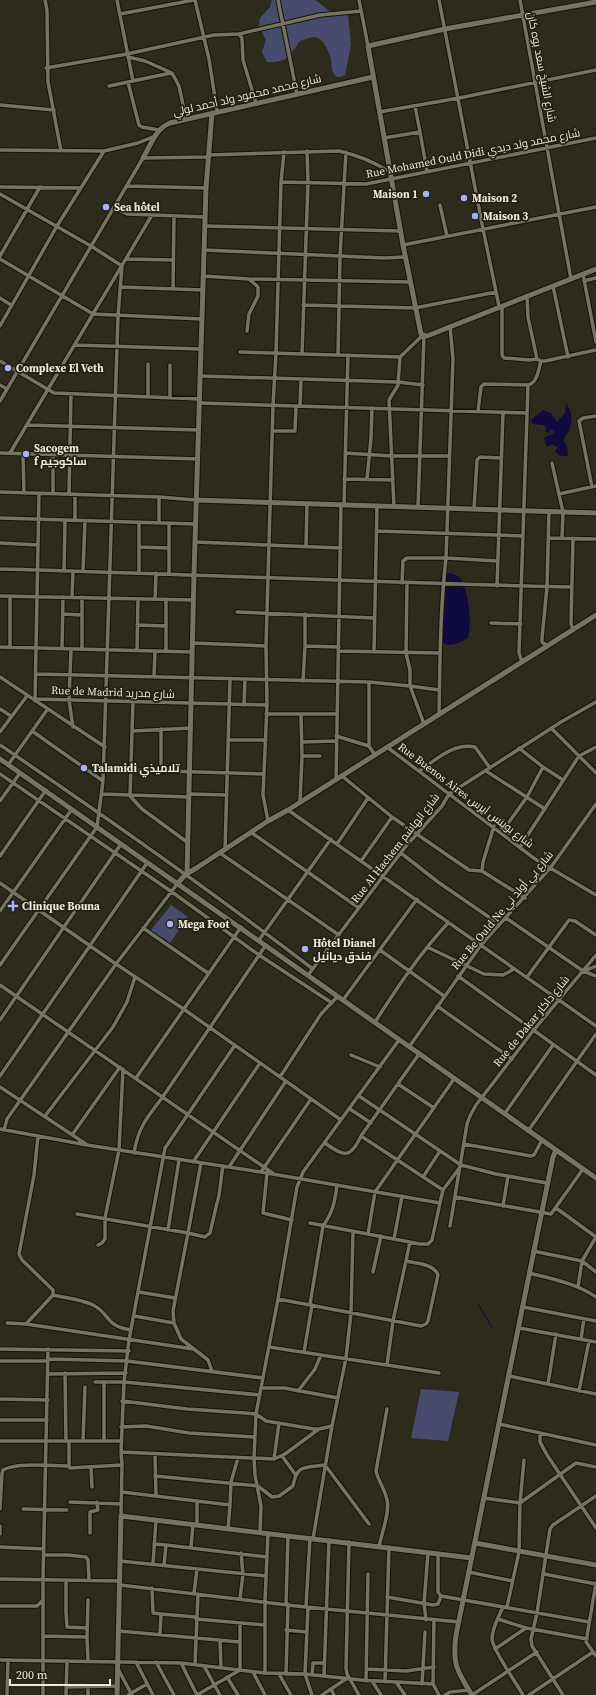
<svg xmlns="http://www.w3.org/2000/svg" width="596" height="1695" font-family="'Source Serif 4',Cairo,serif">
<rect width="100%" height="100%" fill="#2d2b1c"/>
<path fill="#474c6e" d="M272,0H315C328,8 327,14 344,13L348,16L351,45L345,75L341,77H336C331,71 332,66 331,59C330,54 328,51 326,47C319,33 312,37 300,41C289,56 288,63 267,62L262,52L266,40L259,26L260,18L270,7Z
M171,905L188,917L170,943L151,930Z
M421,1389L459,1392L448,1441L411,1438Z"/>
<path fill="#100a3f" d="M566,403C575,416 572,428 563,440L567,446L568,456H560L555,451L558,447L552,444L547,447L544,438L555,432L550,429L549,433L544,431L547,429L544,425L532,424L531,420L543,410L551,413L557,422L565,413Z
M450,573C453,574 457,575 459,577C469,588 472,624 468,638C459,642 454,647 444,644C438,631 444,618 444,605C443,594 437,588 441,577Z"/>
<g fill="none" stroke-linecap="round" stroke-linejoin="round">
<path stroke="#100a3f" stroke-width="1" d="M478,1304L493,1329"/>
<g stroke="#161306" stroke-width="5.5">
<path id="street" d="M45,0L47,10L48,82L61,151
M117,0L133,81
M195,0L209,59L217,111
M278,0L297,94
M359,0L368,46
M439,0L483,229L499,306
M520,0L571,279
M120,14L194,0
M239,34L320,15L361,11
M128,57L145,61L172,73L179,86L186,119
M46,68L127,54L214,35L239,34L242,38L243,60L256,103
M128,82L139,125L142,127L159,130
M109,86L171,73
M0,105L54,110
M379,112L459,98L596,70
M420,132L427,171
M384,138L420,132L415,106
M0,150L104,151L138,143L155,136
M208,155L339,151C357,155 374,162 390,172
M281,182L366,184L596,138
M127,186L206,188
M0,187L80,188
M0,194L91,246L122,266L118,316L103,781L97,827L0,965
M440,205L447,236
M114,208L127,214L205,217
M205,226L400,231
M403,245L596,207
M204,250L385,258L405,257
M0,256L40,187
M0,259L93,314L202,319
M126,259L173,260
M583,274L596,342
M203,276L249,279L410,282
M584,281L596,278
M553,286L568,357
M120,287L203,290
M173,289L174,216
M527,296L528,317L537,359L541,361H545L596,350
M0,298L11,305
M303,305L415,308L496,292
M502,306V355L504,358L530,360L537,359
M0,326L57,226L104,151
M247,331L249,314L258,296V287L249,279
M75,345L201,349
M240,352L400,357
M302,354L308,182L307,151
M338,355L340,256L346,152
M0,361L54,393L200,399
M148,364V397
M201,376L398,382L423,385
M0,385L7,389
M170,398V365
M0,401L143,158L207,157
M200,403L527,413
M300,406L301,379
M478,411L481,387L484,384L528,385C538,382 538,371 541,361
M27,425L199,430
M272,431H295L296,406
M0,453L198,459
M10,453L152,215
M345,453L392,456H449
M23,454L24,492
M53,455V493
M552,463L563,512L562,538
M344,479L393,480
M367,479L371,438L372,408
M592,487L579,421L583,418L596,416
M0,492L159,497L196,500
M69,494L71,394
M559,494L596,486
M344,505L348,355
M394,507L389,400L398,385L400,357L422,336
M418,507L424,336
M474,509L477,460L480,457L501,458
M0,518L196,524
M75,521V494
M159,523V497
M377,531L523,536
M549,538L596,539
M573,539L571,624L573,630
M195,542L341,548
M0,543L38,545
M306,546L307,504
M139,547L169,548
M0,569C191,574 381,583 572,587
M64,571L65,520
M83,571L85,521
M139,573V523
M169,573V524
M402,583L403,561L407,558H446L498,561
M407,583L406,653L410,670V686L424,724
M497,586L503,412
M0,596L193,600
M72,597L73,571
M155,599L156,573
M237,612L374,618
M63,614L82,615
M491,623L521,624
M137,625L166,626
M192,643L266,646
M305,646L339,647
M548,646L542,642V638L547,587L549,511
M0,647L192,652
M10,647V596
M62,648L63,597
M71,649L69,700L73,727
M82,649V597
M137,650L138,599
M166,651V599
M339,651L439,653
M374,652L377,506
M522,662L519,653L528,385
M36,674L369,682L410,686L439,690
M0,677L105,747
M154,677L155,651
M303,681L305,646V614
M369,682V746L375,755
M35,699L267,705
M35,701L39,493
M133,701L130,796L142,809L187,842
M244,705L245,679
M0,709L11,716
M266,714H336
M439,715C440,662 440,610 446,558L453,359L450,326
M551,728L596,773
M32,731L103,781
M133,731L191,728
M0,732L27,696
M336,736L369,746
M228,740H266
M302,742L336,741
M0,745C106,817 211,891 313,969
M387,747L535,859L596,895
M302,756H320
M8,765L47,710
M543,767L563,780
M132,770L264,774
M161,770V729
M419,771C436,760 454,742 475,747L490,768
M486,771L545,809
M0,774L172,892L259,955L332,1003
M342,776L392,817L361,861
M336,780L341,505
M102,794L189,797
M190,794L227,795
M0,801L20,773
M300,802L302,756L301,714
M288,810L596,1026
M392,817L469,870L482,871L525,898
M268,821L263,795L267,705L266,646L273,405L276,353L281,182L284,152
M502,832L527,797L543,767L519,748
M252,833L359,908
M337,844L368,798
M520,847L579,756L596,747
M225,850L230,679
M220,853L339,935
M401,853L438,882L499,924
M0,856L46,790
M482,871L483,862L494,826
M0,883L116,964L7,1119L4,1130
M178,883L116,964L185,1010L341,1120
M0,911L72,809
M506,918L583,971L596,976
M143,928L208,973
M259,940L331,839
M427,947L484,974L503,975L514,969
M380,950L444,996
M584,971L596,966
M308,975L406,846L442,806L449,794L561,722L596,702
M458,976L596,1075
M527,977L569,920L575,921L596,935
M0,985C92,1048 183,1111 274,1174
M343,1000L417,899
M437,1006L512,1059
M0,1020L121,844
M375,1022C397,988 420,953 448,923
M409,1047L481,945L551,867L596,804
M351,1055L380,1067
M0,1076L147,863
M280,1077L321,1014L338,996
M136,1078L241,927
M398,1084L434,1108
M0,1087L86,1144
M359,1096L461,1165L496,1174L547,1183
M350,1109L371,1123
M505,1113L553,1045
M45,1116L113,1027L127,1002L135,977
M0,1129L87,1145L261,1172L440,1203L443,1190L460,1167
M528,1131L596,1034
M72,1135L120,1067
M361,1136L443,1190
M325,1143C343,1156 350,1160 361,1136L419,1054
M464,1144L531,1156L534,1155L542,1140
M134,1153C138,1128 147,1117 162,1098L266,945
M193,1162L260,1063
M229,1167L286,1081
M261,1172L311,1099
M267,1173L263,1213L292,1220
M423,1177L440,1151
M455,1197L551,1214L583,1169
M503,1206L508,1176
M556,1208L596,1237
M77,1214L188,1233L201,1163
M310,1223L420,1244H428L432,1240L440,1203
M450,1226L467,1124L470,1116L476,1105L533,1031L596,955
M168,1230L179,1160
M368,1234L375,1192L454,1079
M394,1239L402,1196
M98,1245L102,1243L105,1239V1218L119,1150L123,1069
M533,1251L582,1261L596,1272
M373,1272L381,1236
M529,1273C553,1279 575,1283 596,1297
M578,1287L582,1261L596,1237
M139,1292L175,1298
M53,1295C65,1298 81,1299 93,1305C111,1314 104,1326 131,1330
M278,1299L421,1326L426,1324L428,1321L438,1275C434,1264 416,1263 406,1261
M310,1304L323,1226C333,1212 335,1201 337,1185
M523,1307L596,1321
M134,1316L174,1323
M7,1323L26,1324L53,1295V1290L22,1260L19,1254L34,1175L38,1136
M26,1324L193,1349
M519,1328L596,1342
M581,1339L584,1319
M269,1347L439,1373
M0,1349L129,1351
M304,1352L312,1305
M48,1359L127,1361L263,1378
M0,1361H48
M387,1365L393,1321L410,1242
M212,1371L208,1360L181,1339L174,1323L173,1311L188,1233L205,1237L210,1233L217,1203C220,1197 221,1175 223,1166
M65,1373L66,1441
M48,1374L126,1373
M509,1376L596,1394
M95,1382H124L260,1395
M104,1382V1441
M548,1384L556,1334
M261,1388H284L338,1398
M298,1391L315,1369L321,1355
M579,1391L589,1341
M0,1399L48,1400
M122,1401L187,1409L245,1413L256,1414L266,1421L314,1429H319L332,1426
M0,1420H47
M499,1424L596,1445
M121,1427L146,1426L189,1433L254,1437
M540,1433V1442L547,1455L596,1528
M0,1441H121
M69,1441V1466
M83,1441L85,1387
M121,1452L274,1459L285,1454L319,1429
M155,1454L156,1496
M282,1456L295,1474
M274,1459L279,1423
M91,1467L92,1487
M155,1476L258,1486L272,1497L279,1496L293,1486C297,1463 306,1468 325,1465L369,1524
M122,1492L230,1505L228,1529
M484,1498L520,1503L576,1463L596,1467
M197,1501V1525
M70,1502L121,1504
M230,1505L231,1482L238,1458
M0,1509L2,1473L3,1470C16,1462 52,1466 69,1466L70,1468L122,1465
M23,1509L67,1510
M121,1516L122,1465L121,1452L124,1382L129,1340L165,1148L235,1045
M0,1526V1534
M260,1532L261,1506L255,1475L254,1458L256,1414L278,1299L297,1187L303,1172L399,1040
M90,1533V1512L98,1510L97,1502
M313,1539L332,1426L346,1358L351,1313L353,1231
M349,1542L346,1668L347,1674L359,1695
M154,1544L166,1545
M379,1546C382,1533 390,1512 387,1500C385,1489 378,1481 376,1471L387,1409
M0,1547L44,1549
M191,1547L193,1524
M438,1554V1592L441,1596L589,1622
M44,1555H68L86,1557L88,1560L89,1580
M120,1561L266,1576
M153,1564L156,1520
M164,1565L166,1545L267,1557
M469,1572L512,1581
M544,1574L596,1584
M0,1579L120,1581
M66,1580V1612L67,1627L87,1628
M596,1583L586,1642L596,1656
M120,1585L296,1606L459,1622
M152,1588L153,1613L161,1614
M194,1593L197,1569
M387,1597L433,1605L438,1604L441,1596
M240,1599L243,1574L241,1553
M286,1604L288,1536
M0,1606H37L42,1601
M306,1606L310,1538
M308,1607L305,1674L312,1695
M503,1607C499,1616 492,1628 492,1639C492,1649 517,1684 523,1695
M507,1607L519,1552L520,1503L524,1460
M196,1619L265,1625
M498,1619L526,1628
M426,1620L424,1603L428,1553
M434,1620L433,1684L439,1695
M286,1630L307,1632
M119,1631L240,1642
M160,1635L161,1614L196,1617
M43,1636L87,1637L88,1661
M87,1637L88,1600
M220,1640L221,1668
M495,1649L526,1628L587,1639
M0,1660L181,1663L265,1673L305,1674L361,1680L433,1684
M136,1662L153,1695
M156,1662L174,1695
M181,1663L197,1695
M195,1664L198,1594
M204,1666L220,1695
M118,1669L132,1695
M367,1669L406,1671L434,1667
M253,1672L265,1695
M265,1673V1601L268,1533
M279,1674L291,1695
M286,1674L288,1604
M312,1675L313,1663H324
M324,1676L329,1540
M227,1677L238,1695
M366,1681L368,1574
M372,1681L381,1695
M385,1682L389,1547
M396,1682L405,1695
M422,1684L425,1632
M66,1687L117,1686
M331,1689L334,1695
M7,1695L8,1660
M43,1695V1579L48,1349
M66,1695L67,1661
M88,1695V1686
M128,1695L147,1684
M197,1695L240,1670V1623
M322,1695L346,1679
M445,1695L450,1692L469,1690
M472,1695L537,1652
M529,1695L593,1652
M563,1695L532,1646L531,1639L537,1613L550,1529L553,1525L596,1496"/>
</g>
<g stroke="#161306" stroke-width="7">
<path id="secondary" d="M596,2L445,29L368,46L403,245L421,334L427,336L596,269
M143,158C151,145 155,129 170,123L373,77
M196,500L596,513
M0,759L596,1178
M187,874L194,574L206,188L212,113
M178,883L185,875L198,867L268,821L288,810L596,615
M475,1543L596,1565
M117,1695L121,1516L472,1558
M472,1695C457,1671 452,1664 456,1635C489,1476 520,1316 553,1157L556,1150"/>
</g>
<use href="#street" stroke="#757361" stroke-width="3.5"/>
<use href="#secondary" stroke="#757361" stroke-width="5"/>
</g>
<g fill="#a7b1fc" stroke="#242112" stroke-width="1.5">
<circle cx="426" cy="194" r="4"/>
<circle cx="464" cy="198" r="4"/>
<circle cx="106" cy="207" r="4"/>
<circle cx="475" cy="216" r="4"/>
<circle cx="8" cy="368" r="4"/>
<circle cx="26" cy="454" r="4"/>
<circle cx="84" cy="768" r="4"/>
<path d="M11 900h4v4h4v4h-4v4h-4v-4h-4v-4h4z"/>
<circle cx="170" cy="924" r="4"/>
<circle cx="305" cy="949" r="4"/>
</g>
<g text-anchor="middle" stroke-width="3.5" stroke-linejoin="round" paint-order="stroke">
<g font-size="11" fill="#edebe1" stroke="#242112">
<text transform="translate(542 67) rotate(79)" y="4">شارع الشيخ سعد بوه كان</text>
<text transform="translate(247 95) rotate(-13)" y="4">شارع محمد محمود ولد أحمد لولي</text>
<text transform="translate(473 153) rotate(-11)" y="4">Rue Mohamed Ould Didi شارع محمد ولد ديدي</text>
<text transform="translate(113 692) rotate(2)" y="4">Rue de Madrid شارع مدريد</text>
<text transform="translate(466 795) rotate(37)" y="4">Rue Buenos Aires شارع بوينس آيرس</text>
<text transform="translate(395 848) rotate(-52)" y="4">Rue Al Hachem شارع الهاشم</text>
<text transform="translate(502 910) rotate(-50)" y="4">Rue Be Ould Ne شارع بي أولد ني</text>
<text transform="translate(531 1021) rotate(-51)" y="4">Rue de Dakar شارع داكار</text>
</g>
<g font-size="11" font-weight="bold" fill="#edebe1" stroke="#242112" text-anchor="start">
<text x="418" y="198" text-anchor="end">Maison 1</text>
<text x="472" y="202">Maison 2</text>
<text x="114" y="211">Sea hôtel</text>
<text x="483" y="220">Maison 3</text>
<text x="16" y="372">Complexe El Veth</text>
<text x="34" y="452">Sacogem<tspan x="34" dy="13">f ساكوجيم</tspan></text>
<text x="92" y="772">Talamidi تلاميذي</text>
<text x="22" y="910">Clinique Bouna</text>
<text x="178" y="928">Mega Foot</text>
<text x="313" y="947">Hôtel Dianel<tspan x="313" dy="13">فندق ديانيل</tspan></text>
</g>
</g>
<path d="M10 1679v6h100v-6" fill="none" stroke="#edebe1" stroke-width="2"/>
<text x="16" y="1679" font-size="12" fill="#edebe1" stroke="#242112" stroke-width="3" paint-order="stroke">200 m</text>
</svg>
